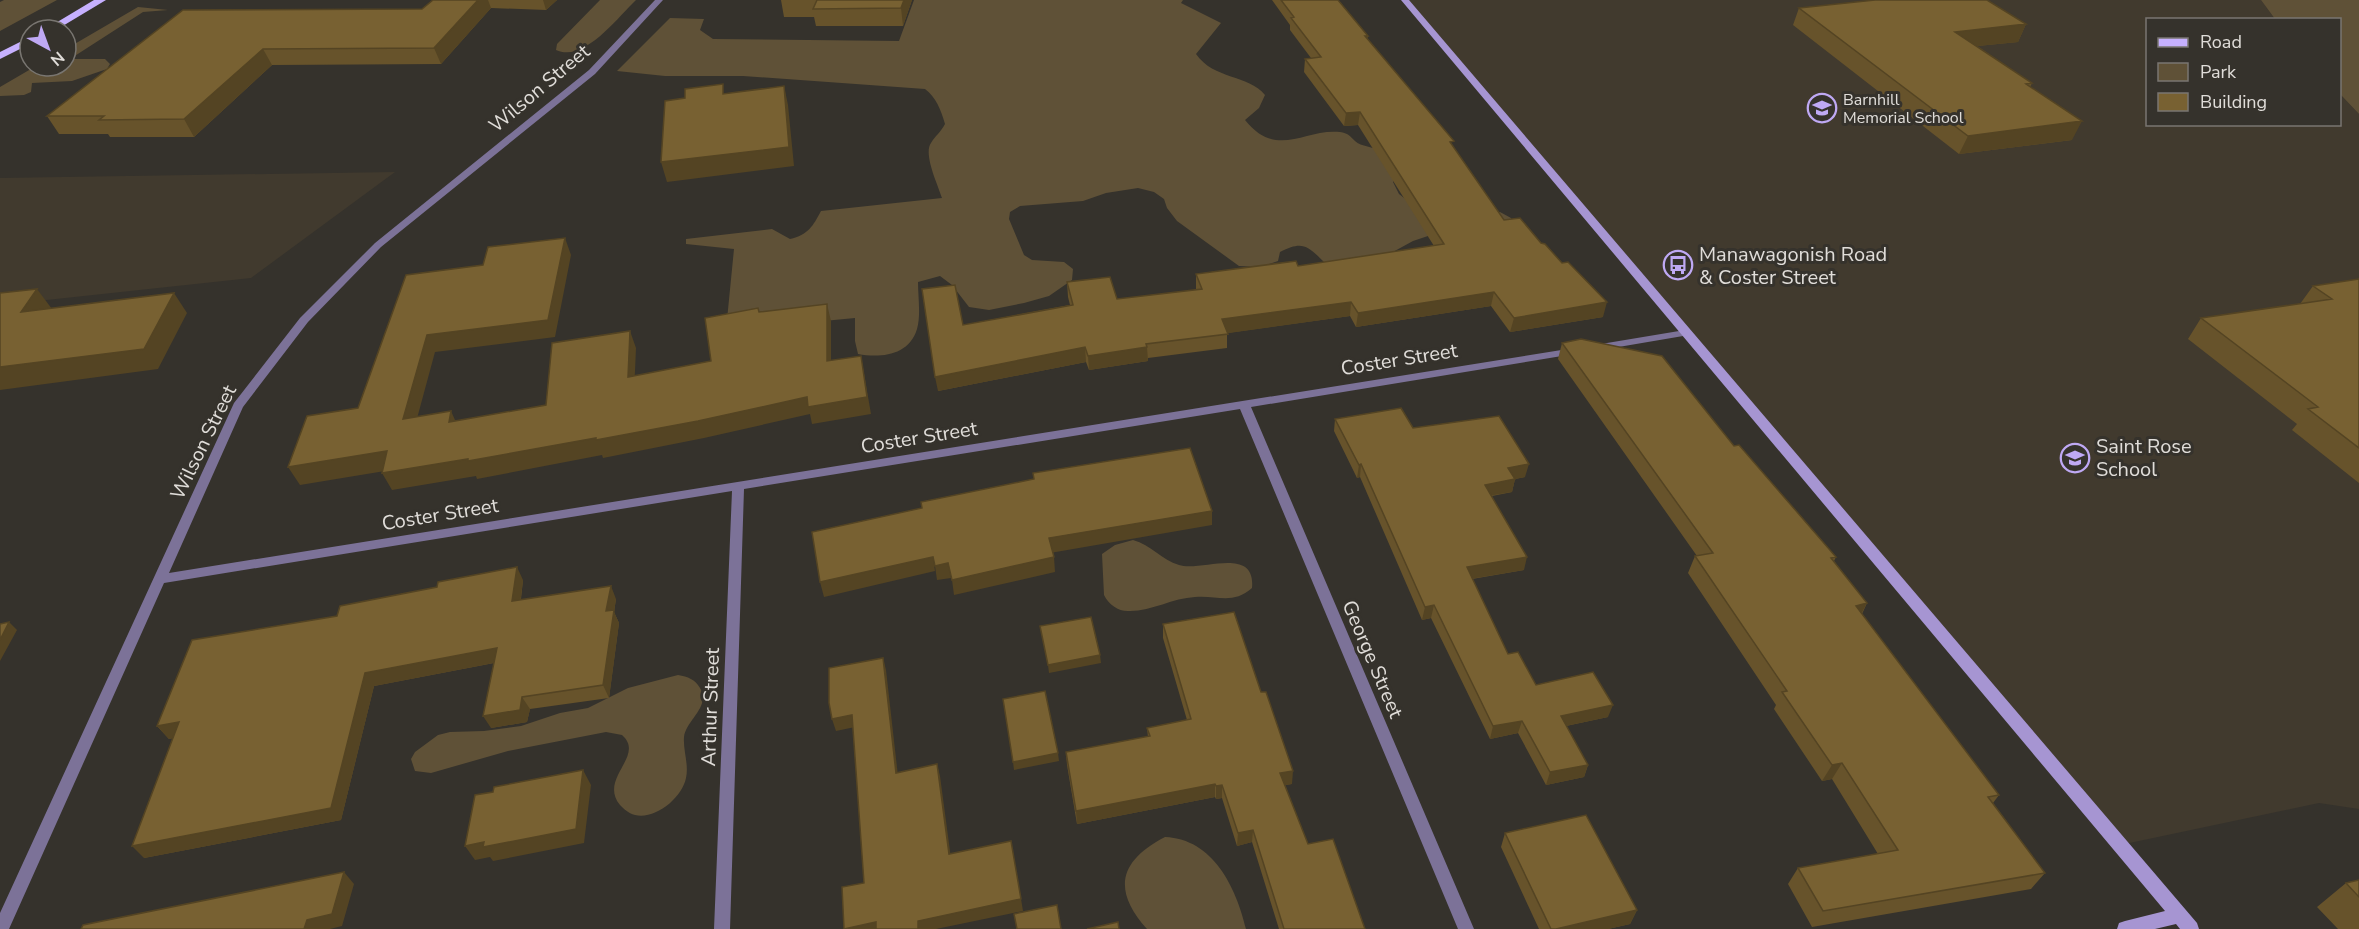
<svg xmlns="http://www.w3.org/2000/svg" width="2359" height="929" font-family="'Nunito Sans',sans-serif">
<rect width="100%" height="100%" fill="#35322c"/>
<path fill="#413a2e" d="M1405,0H2261L2275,19L2148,20V124H2340V94L2359,114V809L2319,803L2120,845Z
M395,172L251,278L0,305V178Z"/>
<path fill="#5f5137" d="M4,0H57L0,31V2Z
M600,0H636C617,18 584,63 556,50L557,44Z
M914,0H1183L1181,3L1221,23L1196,54C1214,80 1248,74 1265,95L1259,108L1245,120C1277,160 1305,128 1340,132C1348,133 1350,136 1355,141C1361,147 1374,146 1380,152C1387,158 1392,168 1397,175L1393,182L1399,194L1408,201L1484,212H1500L1511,218L1514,227L1434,234L1413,241L1380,259L1325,263C1308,246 1303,240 1280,252L1278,261L1261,267L1239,266L1177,221L1167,208L1164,199L1154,192L1138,188L1106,193L1083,201L1020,206L1010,212L1009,219L1024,255L1032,260L1064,262L1073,269L1072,280L1049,296L1024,303L989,310L969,307L952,285L940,276L918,282C918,296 921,316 917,329C909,356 880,358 858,354L855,341V318L771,326L727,320L734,249L686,244V239L772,229L790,239C808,235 813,226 821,211L942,198C938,185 923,154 931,143C935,136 941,132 945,124C941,110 936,97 925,89L743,76H665L617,71L670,18L704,19L700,30L713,39L899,41Z
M2261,0H2359V114L2340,94V20L2275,19Z
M138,7L168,10L143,12L70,59H105L110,64L107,69L72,81L32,83L31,92L24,95L0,96V87L36,66H66V49Z
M1133,540C1151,545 1162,560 1179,565C1201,572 1256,545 1252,588C1233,605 1217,595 1195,597C1173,598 1152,611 1130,611C1119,612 1109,605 1104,595L1102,554L1115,545Z
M678,675C688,677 695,679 700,688C711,707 686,720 684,737C683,751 689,764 686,778C682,798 655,820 635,815C628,813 624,809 620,805C598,778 646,756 622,735L606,732L508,751L431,773L415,771L411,759L415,752L438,735L450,732L484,731L521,726L560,713L588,708L628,688Z
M1165,837C1213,839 1236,887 1246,929H1147C1112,890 1119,861 1165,837Z"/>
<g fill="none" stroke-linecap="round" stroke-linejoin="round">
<path fill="#7c7298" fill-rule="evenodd" d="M655,0H663L595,74L381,247L308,322L243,407L169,573L1574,348L1578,349L1579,351L1574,354L1251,407L1474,929H1458L1240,409L744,489L730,929H714L732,491L164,583L9,929H0V913L234,403L300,318L375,243L589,70Z
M1685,330L1689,331L1690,333L1689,335L1595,351L1590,348L1595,345Z"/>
<path fill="#a695d2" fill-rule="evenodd" d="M1401,0H1409L2197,923L2199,929H2180L2176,924L2155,929H2117L2119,923L2125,921L2165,911Z"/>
<path fill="#c6b0fe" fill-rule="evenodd" d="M94,0H106L56,30H44Z
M30,37V44L0,59V52Z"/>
</g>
<path fill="#67532b" d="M433,0H557L546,10L491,8L441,64L272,65L194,137H110L108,134H59L47,116L183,10L422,9Z
M781,0H912L903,26H816L814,17H784Z
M1272,0H1338L1368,36L1367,39L1453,147L1504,220L1603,317L1510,332L1491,306L1356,327L1350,316L1227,333V348L1148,358V361L1089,370L1086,362L938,391L963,325L1070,305L1068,297L1067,282L1117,299L1196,290V274L1298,266L1434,246L1358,125L1344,126L1304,72L1305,59L1311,58L1290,30V25Z
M1799,8L2026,24L2018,42L1977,46L2032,83L2030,87L2072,140L1959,154L1793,25Z
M2359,279V483L2292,430L2297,424L2188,339L2201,318L2300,304L2313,286Z
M1562,343L1734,446L1836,557L1834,561L1867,603L1862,614L1999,795L1993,803L2045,873L2031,889L1812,927L1788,884L1798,868L1878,854L1832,779L1822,781L1774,709L1776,705L1688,573L1695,556H1697L1558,359Z
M1335,419L1413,428L1525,477L1515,479L1512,492L1492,496L1524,570L1472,579L1508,654L1536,685L1608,717L1566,726L1588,765L1584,777L1546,785L1518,733L1490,739L1431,618L1422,620L1360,477L1357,478L1334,431Z
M523,580L521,599H616L614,612L619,623L609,698L530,709L527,722L491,728L494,663L374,686L341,820L144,858L173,738L169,739L157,726L337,616Z
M1163,624L1292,784L1285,785L1308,844L1365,929H1279L1252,842L1237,846L1222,798L1216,799L1215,797L1077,824L1067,765L1066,752L1148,737L1147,728L1187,720L1163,638Z
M1505,833L1637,910L1630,924L1608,929H1539L1501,847Z
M2359,880V929H2338L2317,907L2346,883Z"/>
<path fill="#544423" d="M478,0H488L491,8L441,64L434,48Z
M543,0H557L546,10Z
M904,0H912L903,26L901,8Z
M2026,24L2018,42L1948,49L1955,32Z
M263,49L272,65L194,137L184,119Z
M784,86L788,105L794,166L667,182L661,162Z
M1360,112L1358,125L1344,126L1346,113Z
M2082,121L2072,140L1959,154L1968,136Z
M565,238L571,255L555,337L435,352L412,437L403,419L427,335Z
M37,289L52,309L21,312Z
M1494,292L1491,306L1356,327L1358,313Z
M174,293L187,313L158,369L0,390V367Z
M1351,302L1350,316L1222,334V319Z
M1607,302L1603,317L1510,332L1514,318Z
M827,304L831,321V378L827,361Z
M630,331L636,348L634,394L628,377Z
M1085,347L1086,362L938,391L935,377Z
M1147,347L1148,361L1089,370L1088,356Z
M861,356L871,414L812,424L810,414L704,438L603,458L602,455L477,479L476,476L392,490L382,473Z
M451,411L459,429L449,422Z
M387,451L397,469L300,485L288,467Z
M1361,464L1360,477L1357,478L1359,465Z
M1529,464L1525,477L1505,481L1508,468Z
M1515,479L1512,492L1482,497L1485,485Z
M1212,511V525L1050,553L1049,538Z
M933,557L935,571L824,597L820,582Z
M1054,557L1055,572L954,595L952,580Z
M1527,557L1524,570L1464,580L1467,567Z
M948,563L951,578L937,580L935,566Z
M517,567L523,580L519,613L512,601Z
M611,586L616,599L614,612L619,623L609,698L603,685L606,611Z
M1867,603L1858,620L1856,606Z
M1434,605L1431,618L1422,620L1425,607Z
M9,622L17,630L0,661V640Z
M497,648L504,661L374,686L341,820L144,858L132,846L365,673Z
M1100,655L1101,663L1049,673L1048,665Z
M883,658L886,670L899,785L896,773Z
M522,697L530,709L527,722L491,728L483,716Z
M1613,705L1608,717L1556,728L1561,716Z
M852,715L855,727L836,731L832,719Z
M1522,721L1518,733L1490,739L1493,726Z
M179,722L190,735L169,739L157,726Z
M1058,753L1059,761L1014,770L1013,762Z
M1842,763L1832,779L1822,781L1832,765Z
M937,764L940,776L952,866L949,854Z
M1588,765L1584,777L1546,785L1550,772Z
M583,770L591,785L584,843L493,861L490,857L475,860L465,846Z
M1293,771L1292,784L1279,786L1280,773Z
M1215,784V797L1077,824L1076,811Z
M1222,785V798L1216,799V786Z
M1253,830L1252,842L1237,846L1238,833Z
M344,872L354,884L342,926L330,929H304L307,920Z
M1021,899L1023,911L936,929H918V921Z
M1637,910L1630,924L1608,929H1556Z
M876,922L878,929H845Z"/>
<path fill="#786132" stroke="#544423" stroke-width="1.5" d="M433,0H478L434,48L263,49L184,119L99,120L104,116H47L183,10L422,9Z
M817,0H904L901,8L813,9Z
M1281,0H1338L1368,36H1365L1454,141L1450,142L1504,220L1520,218L1541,243L1545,244L1562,263L1568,262L1607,302L1514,318L1494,292L1358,313L1351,302L1222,319L1228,334L1146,344L1147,347L1088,356L1085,347L935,377L922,289L955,285L963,325L1073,305L1067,282L1110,277L1117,299L1202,289L1196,274L1296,261L1298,266L1444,244L1360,112L1346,113L1305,59L1321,57L1291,18L1294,17Z
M1875,0H1987L2026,24L1955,32L2032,83L2026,84L2082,121L1968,136L1799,8Z
M723,84V94L784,86L789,147L661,162L665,101L685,98V89Z
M565,238L548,320L427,335L403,419L451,411L449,422L546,405L552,343L630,331L628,377L711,361L705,318L758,308L759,312L827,304V361L861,356L867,397L808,407L807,397L698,421L596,440V438L468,461V459L382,473L387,451L288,467L307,416L358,408L406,275L483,265L488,247Z
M2359,279V448L2308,409L2318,407L2201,318L2332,299L2313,286Z
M37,289L21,312L174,293L144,349L0,367V293Z
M1581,339L1662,356L1734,446L1739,445L1836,557L1831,558L1867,603L1856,606L1999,795L1988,797L2045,873L1823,911L1798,868L1898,850L1842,763L1832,765L1782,692L1787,691L1695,556L1713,553L1562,343Z
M1401,408L1413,428L1499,416L1529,464L1508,468L1515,479L1485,485L1527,557L1467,567L1508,654L1518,652L1536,685L1593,672L1613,705L1561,716L1588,765L1550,772L1522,721L1493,726L1434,605L1425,607L1361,464L1359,465L1335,419Z
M1190,448L1212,511L1049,538L1054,557L952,580L948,563L935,566L933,557L820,582L812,532L922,508L921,502L1034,479L1033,473Z
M517,567L512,601L611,586L606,611L614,610L603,685L522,697L520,710L483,716L497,648L365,673L331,808L132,846L179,722L157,726L192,640L337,616L340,606L437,587L438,582Z
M1234,612L1261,692H1266L1293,771L1280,773L1308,844L1333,839L1365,929H1284L1253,830L1238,833L1222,785L1216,786L1215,784L1076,811L1066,752L1150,736L1147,728L1191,719L1163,624Z
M1091,617L1100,655L1048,665L1040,626Z
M9,622L0,640V624Z
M883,658L896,773L937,764L949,854L1011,841L1021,899L918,921V929H876V922L844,929L842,887L864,883L852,715L832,719L829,703V668Z
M1045,691L1058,753L1013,762L1003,699Z
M583,770L576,829L483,847L484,842L465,846L475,795L493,792L494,787Z
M1586,815L1637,910L1556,929H1551L1505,833Z
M344,872L332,914L307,920L304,929H81L83,925Z
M2359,880V897L2346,883Z
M1057,905L1061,929H1017L1014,914Z
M1118,922L1119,929H1087Z"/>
<defs>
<g id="school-ring" transform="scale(1.5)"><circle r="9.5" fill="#35322c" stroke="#bfa9f4" stroke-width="1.5"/><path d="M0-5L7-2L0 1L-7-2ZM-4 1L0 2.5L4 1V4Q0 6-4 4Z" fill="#bfa9f4"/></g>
<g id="bus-ring" transform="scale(1.5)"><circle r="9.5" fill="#35322c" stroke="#bfa9f4" stroke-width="1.5"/><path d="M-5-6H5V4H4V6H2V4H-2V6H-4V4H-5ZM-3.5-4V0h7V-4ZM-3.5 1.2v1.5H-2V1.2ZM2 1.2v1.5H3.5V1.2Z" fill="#bfa9f4"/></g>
</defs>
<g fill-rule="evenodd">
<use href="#school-ring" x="1822" y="108"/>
<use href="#bus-ring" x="1678" y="265"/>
<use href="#school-ring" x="2075" y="458"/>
</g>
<g text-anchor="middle" stroke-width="6" stroke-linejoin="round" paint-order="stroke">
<g font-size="16" fill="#e0ddd9" stroke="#35322c" text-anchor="start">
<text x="1843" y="105">Barnhill<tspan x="1843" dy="18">Memorial School</tspan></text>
</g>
<g font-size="20" fill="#e0ddd9" stroke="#35322c">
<text transform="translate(539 88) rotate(-40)" y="7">Wilson Street</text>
<text transform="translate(1399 359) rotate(-9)" y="7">Coster Street</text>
<text transform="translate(919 437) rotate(-9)" y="7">Coster Street</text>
<text transform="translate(203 442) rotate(-64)" y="7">Wilson Street</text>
<text transform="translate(440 514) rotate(-9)" y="7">Coster Street</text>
<text transform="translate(1373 659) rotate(67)" y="7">George Street</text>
<text transform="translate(710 707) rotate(-88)" y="7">Arthur Street</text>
</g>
<g font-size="20" fill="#e0ddd9" stroke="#35322c" text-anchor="start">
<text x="1699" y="261">Manawagonish Road<tspan x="1699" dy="23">&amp; Coster Street</tspan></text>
<text x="2096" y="453">Saint Rose<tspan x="2096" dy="23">School</tspan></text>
</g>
</g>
<rect x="2146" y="18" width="195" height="108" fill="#35322c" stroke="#797671" stroke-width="1.5"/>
<rect x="2158" y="38" width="30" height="9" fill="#c6b0fe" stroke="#797671" stroke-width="1.5"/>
<text x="2200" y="48" font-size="18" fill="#e0ddd9">Road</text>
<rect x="2158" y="63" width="30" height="18" fill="#5f5137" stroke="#797671" stroke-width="1.5"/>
<text x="2200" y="78" font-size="18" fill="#e0ddd9">Park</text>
<rect x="2158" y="93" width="30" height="18" fill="#786132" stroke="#797671" stroke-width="1.5"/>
<text x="2200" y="108" font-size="18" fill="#e0ddd9">Building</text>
<g transform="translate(48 48) rotate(139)"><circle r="28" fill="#35322c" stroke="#797671" stroke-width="1.5"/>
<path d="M0-4.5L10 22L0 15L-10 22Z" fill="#bfa9f4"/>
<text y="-9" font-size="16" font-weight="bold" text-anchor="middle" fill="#e0ddd9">N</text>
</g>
</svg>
